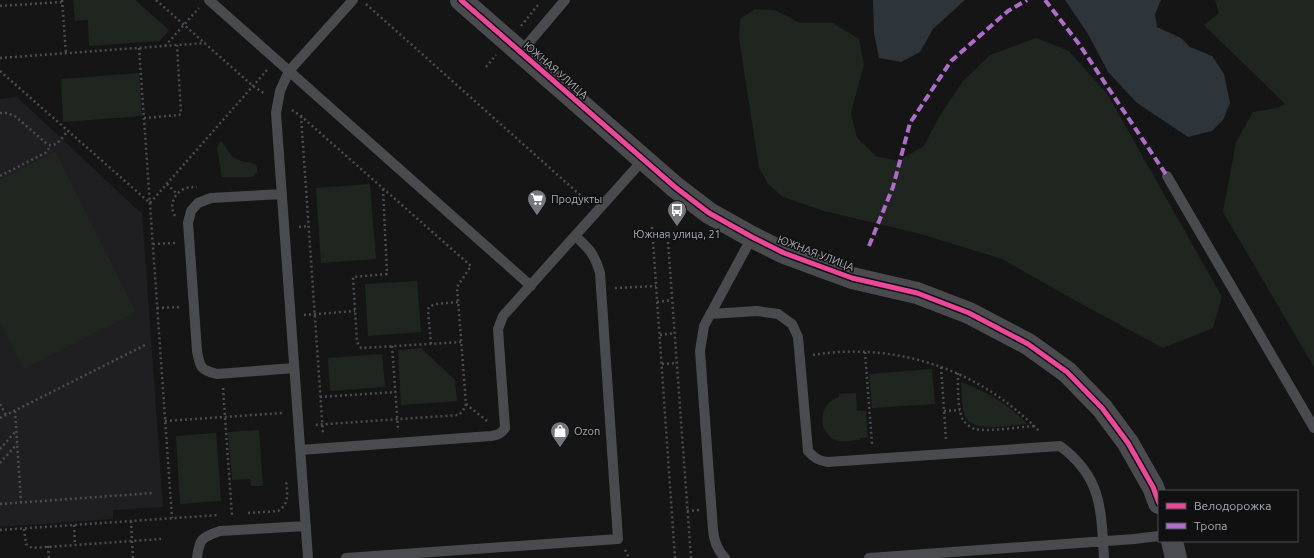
<svg xmlns="http://www.w3.org/2000/svg" width="1314" height="558" font-family="Ubuntu,sans-serif">
<rect width="100%" height="100%" fill="#151516"/>
<path fill="#1f1f21" d="M17,97L142,214L163,507L113,510V519L0,527V99Z"/>
<path fill="#1f2620" d="M73,0H135L169,30L160,41L89,46L88,20L75,21Z
M1215,0H1314V367L1223,212L1236,142L1253,112L1277,108L1285,104L1204,25L1219,13Z
M755,9L775,10L800,23H833L859,39L864,64L851,113L857,138L876,156L898,161L924,146L939,117L963,81L990,55L1036,38L1069,51L1108,95L1222,297L1213,328L1163,348L1078,302L1002,259L921,234L824,211L783,197L768,184L759,168L739,38L740,19Z
M139,73L142,116L63,122L61,79Z
M221,141C228,149 229,157 241,161C246,163 252,161 256,165L258,172L252,177H222L217,149L219,143Z
M55,152L136,312L23,369L0,323V180Z
M370,184L376,259L321,263L316,188Z
M417,281L421,332L368,336L365,284Z
M421,348L455,380L457,401L401,405L398,350Z
M382,354L385,387L330,391L328,358Z
M932,369L935,404L872,408L869,374Z
M961,382C985,391 1009,404 1027,424C1011,425 972,434 965,416C961,406 962,393 961,382Z
M856,393L857,411H866L868,438H860V440C853,440 844,442 838,441C816,434 818,403 839,397V394Z
M259,430L263,486H251L250,479L232,480L228,432Z
M216,433L221,501L180,504L176,436Z"/>
<path fill="#2d343a" d="M873,0H965L933,29L920,52L901,62L879,58L874,33Z
M1065,0H1161L1155,14L1157,27L1181,38L1190,47L1212,56L1224,74L1230,103L1223,120L1212,131L1188,137L1137,103L1108,72L1088,34Z"/>
<g fill="none" stroke-linecap="round" stroke-linejoin="round">
<path stroke="#4b4d50" stroke-width="2.5" stroke-dasharray="2 3" stroke-linecap="butt" d="M62,0L66,53
M156,0L253,86L265,94
M366,4L588,202
M0,6L62,2
M521,26L538,5
M165,46L199,8
M139,48L172,518
M0,58L205,43
M486,67L496,55
M0,71L150,203L267,70
M292,110L301,116L471,266L457,287L466,404L463,411L459,415L313,425
M0,113H8L16,117L47,144C56,149 62,137 68,131
M301,116L323,434
M144,118L179,115L181,114L177,45
M0,176L47,152L50,146
M167,184L177,194
M383,189L387,274L353,277L357,342L361,348H363L461,342
M175,216C168,205 175,192 186,188C190,187 193,187 197,187
M299,227L308,226
M652,227L675,558
M668,242L691,558
M153,244L176,243
M615,288L656,286
M657,302L672,300
M157,308L181,307
M304,315L355,311
M660,335L675,333
M431,344L428,310L429,307L435,304L458,302
M392,346L398,428
M865,352L872,444
M813,355C884,343 960,363 1016,410C1024,417 1033,424 1040,432
M662,364L677,363
M941,367L946,439
M958,373C958,386 957,409 963,420C966,424 971,428 975,429C988,432 1019,427 1034,426
M223,388L232,516
M320,397L396,392
M0,404L6,415
M466,404L487,421
M15,411L21,502
M944,411L960,410
M0,418L147,344
M165,421L283,413
M0,449L16,431
M0,463L17,444
M0,504L153,493
M687,511L699,510
M248,513L278,511C290,504 287,492 286,480
M131,521L133,558
M74,525L75,544
M24,529L26,544L32,548L161,539
M0,530L219,515
M48,546L49,558
M625,550L629,558"/>
<path stroke="#4a4b4e" stroke-width="10" d="M209,0L531,286
M521,52L565,0
M1167,176L1314,428
M282,194L211,198L198,203L191,211L188,223L189,236L197,351C200,367 200,370 217,374L294,368
M710,314L757,311L778,314L792,324L798,337L808,451C814,458 819,461 828,462L1060,446C1102,477 1101,509 1104,558
M300,450L491,436C498,435 501,434 505,428L498,329L503,316L643,160
M197,558C199,539 202,537 220,531L306,526
M308,558L276,113L280,91L289,71L353,0
M346,558L618,539L600,273C595,255 589,248 575,236
M725,558C717,550 714,541 713,530L700,351L704,326L752,237
M869,558L1134,539L1159,536"/>
<path stroke="#4a4b4e" stroke-width="22" d="M461,0L675,187L709,213L752,237L784,253L852,278L917,293L969,313L1028,344L1067,372L1102,408L1128,443L1153,487L1159,503
M1172,541L1176,558"/>
<path stroke="#b06ccc" stroke-width="4" stroke-dasharray="8 4" stroke-linecap="butt" d="M1045,0L1079,44L1167,176
M869,246L893,187L910,123L951,61L1008,11L1027,0"/>
<g stroke="#101011" stroke-width="8">
<path id="cycleway" d="M461,0L675,187L709,213L752,237L784,253L852,278L917,293L969,313L1028,344L1067,372L1102,408L1128,443L1153,487L1159,503"/>
</g>
<use href="#cycleway" stroke="#ed469a" stroke-width="5"/>
</g>
<defs>
<g id="supermarket-pin" transform="scale(1)"><path d="M0 17L-7.5 6A9.5 9.5 0 1 1 7.5 6Z" fill="#74777e" stroke="#101011"/><path d="M-6-5.5h2.5l.6 2H6L4.5 2H-2.5L-4.4-4H-6ZM-1.5 3.2a1.3 1.3 0 1 0 .1 0ZM3 3.2a1.3 1.3 0 1 0 .1 0Z" fill="#fff"/></g>
<g id="bus-pin" transform="scale(1)"><path d="M0 17L-7.5 6A9.5 9.5 0 1 1 7.5 6Z" fill="#74777e" stroke="#101011"/><path d="M-5-6H5V4H4V6H2V4H-2V6H-4V4H-5ZM-3.5-4V0h7V-4ZM-3.5 1.2v1.5H-2V1.2ZM2 1.2v1.5H3.5V1.2Z" fill="#fff"/></g>
<g id="shop-pin" transform="scale(1)"><path d="M0 17L-7.5 6A9.5 9.5 0 1 1 7.5 6Z" fill="#74777e" stroke="#101011"/><path d="M-5-2.5h2.3a2.7 3.5 0 0 1 5.4 0H5L5.5 6h-11ZM-1.5-2.5h3a1.5 2.3 0 0 0-3 0Z" fill="#fff"/></g>
</defs>
<g fill-rule="evenodd">
<use href="#supermarket-pin" x="537" y="199"/>
<use href="#bus-pin" x="677" y="210"/>
<use href="#shop-pin" x="560" y="431"/>
</g>
<g text-anchor="middle" stroke-width="3" stroke-linejoin="round" paint-order="stroke">
<g font-size="11" fill="#a7acb6" stroke="#101011">
<text transform="translate(556 70) rotate(41)" y="4">ЮЖНАЯ УЛИЦА</text>
<text transform="translate(816 253) rotate(21)" y="4">ЮЖНАЯ УЛИЦА</text>
</g>
<g font-size="11" fill="#a7acb6" stroke="#101011" text-anchor="start">
<text x="551" y="203">Продукты</text>
<text x="677" y="238" text-anchor="middle">Южная улица, 21</text>
<text x="574" y="435">Ozon</text>
</g>
</g>
<rect x="1158" y="490" width="140" height="52" fill="#101011" stroke="#4c4e53"/>
<rect x="1166" y="503" width="20" height="6" fill="#ed469a" stroke="#4c4e53"/>
<text x="1194" y="510" font-size="12" fill="#a7acb6">Велодорожка</text>
<rect x="1166" y="523" width="20" height="6" fill="#b06ccc" stroke="#4c4e53"/>
<text x="1194" y="530" font-size="12" fill="#a7acb6">Тропа</text>
</svg>
